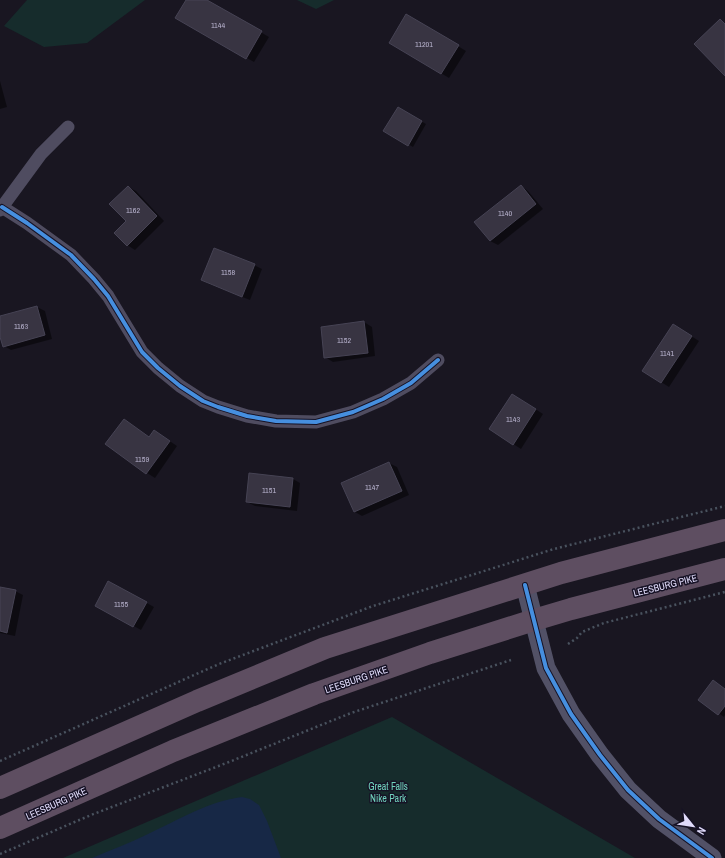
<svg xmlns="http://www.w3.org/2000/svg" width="725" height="858" font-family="'Archivo Narrow',sans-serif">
<rect width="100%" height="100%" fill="#191621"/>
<path fill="#162c2c" d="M27,0H145L87,43L44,47L4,26Z
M297,0H334L316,9Z
M392,717L635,858H63Z"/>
<path fill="#172846" d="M242,797L250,799L259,805L267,821L281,858H92C110,850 130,843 148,834C178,820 209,801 242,797Z"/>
<path fill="#0007" d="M187,0H205L269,37L254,62L176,18Z
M407,15L466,51L449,78L391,43Z
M0,81L7,107L0,109Z
M398,108L426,124L413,147L385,131Z
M521,186L528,191L543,209L498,245L490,241Z
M128,187L136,191L164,221L135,250L127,245Z
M254,265L262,269L250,300L209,284L202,280Z
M37,307L45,311L52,339L11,350L4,346L0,333V317Z
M364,322L372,327L375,356L333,362L325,357Z
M680,329L699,341L669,387L661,382Z
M520,399L543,414L521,449L490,429Z
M155,431L177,446L155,478L147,473L107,444L150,438Z
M389,463L397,467L409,495L362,516L355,512L342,484Z
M293,479L300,483L297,511L255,506L247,502Z
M109,582L154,607L141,630L96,605Z
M0,588L15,591L23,595L15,636L0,633Z
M713,681L725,689V715L724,717L699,699Z"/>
<path fill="#383442" stroke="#464354" d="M186,0H207L262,31L246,59L175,18Z
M406,14L459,45L441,74L389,43Z
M720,19L725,24V76L694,44Z
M398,107L422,121L408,146L383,131Z
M521,185L536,204L490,241L474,222Z
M128,186L157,216L127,246L114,233L126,221L109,204Z
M214,248L255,264L242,297L201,280Z
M37,306L45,335L3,347L0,337V316Z
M364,321L368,353L324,358L321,327Z
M673,324L692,336L661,383L642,371Z
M512,394L536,409L513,445L489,429Z
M124,419L149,437L154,430L170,441L146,474L105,444Z
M389,462L402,491L354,512L341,483Z
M249,473L293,478L290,507L246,502Z
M108,581L147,602L133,627L95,606Z
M0,587L16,590L7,633L0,631Z
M713,680L725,689V706L718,715L698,700Z"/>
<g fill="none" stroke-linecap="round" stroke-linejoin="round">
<path stroke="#49525e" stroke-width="2.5" stroke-dasharray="2 3" stroke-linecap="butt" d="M568,644L577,638L582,632L604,623L725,592
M0,761L219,664L373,606L554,549L725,506
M0,854L91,815L229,762L351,713L511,660"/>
<path stroke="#4f4c60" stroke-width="13" d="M2,207L27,223L71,255L94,279L108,296L142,352L158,368L180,386L203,401L218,407L247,416L276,421L316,422L353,412L383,399L411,383L438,360
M0,210L41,154L68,127"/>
<path stroke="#525166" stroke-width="19" d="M525,585L546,668L571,714L600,755L628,790L659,819L712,858"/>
<path stroke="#5e4e61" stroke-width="22" d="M0,788L197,701L325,648L561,573L725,530
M0,828L173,751L314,694L430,653L534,620L571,609L725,569"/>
<g stroke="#161225" stroke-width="6">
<path id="cycleway" d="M2,207L27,223L71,255L94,279L108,296L142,352L158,368L180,386L203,401L218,407L247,416L276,421L316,422L353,412L383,399L411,383L438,360
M525,585L546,668L571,714L600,755L628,790L659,819L712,858"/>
</g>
<use href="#cycleway" stroke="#468fdf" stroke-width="4"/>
</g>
<g text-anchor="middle" stroke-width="3" stroke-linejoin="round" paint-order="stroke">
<g font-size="8" fill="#b6b1cc">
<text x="218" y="28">1144</text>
<text x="424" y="47">11201</text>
<text x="133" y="213">1162</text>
<text x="505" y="216">1140</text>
<text x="228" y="275">1158</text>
<text x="21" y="329">1163</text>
<text x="344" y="343">1152</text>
<text x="667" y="356">1141</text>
<text x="513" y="422">1143</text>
<text x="142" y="462">1159</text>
<text x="372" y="490">1147</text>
<text x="269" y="493">1151</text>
<text x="121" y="607">1155</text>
</g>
<g font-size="10" fill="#e0dbfa" stroke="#161225">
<text transform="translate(665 585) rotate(-14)" y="4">LEESBURG PIKE</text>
<text transform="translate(356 679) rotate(-19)" y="4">LEESBURG PIKE</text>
<text transform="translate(56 803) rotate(-24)" y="4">LEESBURG PIKE</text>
</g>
<g font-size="10" fill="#70d2bd" stroke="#161225">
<text x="388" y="790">Great Falls<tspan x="388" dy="12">Nike Park</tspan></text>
</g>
</g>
<g transform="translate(693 826) rotate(120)" stroke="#161225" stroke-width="3" paint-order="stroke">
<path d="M0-3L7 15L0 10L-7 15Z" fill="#e0dbfa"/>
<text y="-6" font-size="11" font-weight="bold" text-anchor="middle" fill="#e0dbfa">N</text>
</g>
</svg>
